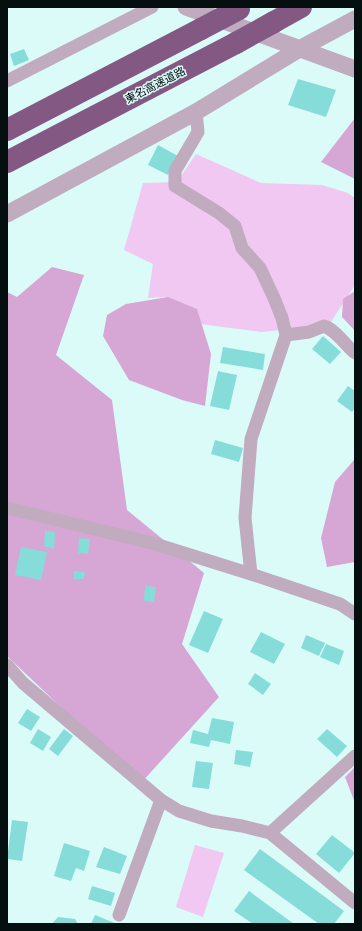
<svg xmlns="http://www.w3.org/2000/svg" width="362" height="931" font-family="'Alegreya Sans','Noto Sans JP',sans-serif">
<rect width="100%" height="100%" fill="#dbfbf9"/>
<path fill="#f1c8f1" d="M196,154L261,183L322,185L348,193L355,198V285L329,325L262,332L200,324L166,297L148,298L153,264L124,250L143,183L177,182Z
M195,845L224,853L203,917L176,907Z"/>
<path fill="#d6a6d5" d="M355,118V179L321,162Z
M52,267L84,275L56,355L112,400L127,510L204,573L182,644L219,697L141,783L7,656V292L17,297Z
M355,291V331L342,317L343,299Z
M168,297L197,309L211,354L205,406L182,400L129,380L103,336L107,315L126,304Z
M354,460L355,562L327,567L321,538L335,482Z
M355,767V803L345,777Z"/>
<path fill="#86dcd9" d="M24,49L29,60L14,66L10,54Z
M298,79L336,90L326,117L288,105Z
M158,145L178,156L168,175L148,165Z
M323,336L341,352L330,364L312,349Z
M223,347L265,354L263,370L220,363Z
M218,371L237,375L229,410L210,406Z
M348,386L355,391V408L352,412L337,401Z
M215,440L243,448L239,462L211,454Z
M45,531L55,532L54,549L44,546Z
M79,538L90,539L88,554L78,553Z
M21,547L47,552L41,580L15,575Z
M74,571L85,572L84,579H74Z
M145,586L156,587L154,602L144,601Z
M204,611L223,619L208,653L189,645Z
M261,632L285,644L274,664L250,652Z
M306,635L325,643L319,656L301,648Z
M326,644L344,651L339,665L320,657Z
M255,673L271,684L263,695L248,684Z
M27,709L40,717L31,731L18,723Z
M212,718L234,722L230,744L211,740L209,747L190,743L193,730L208,734Z
M38,729L51,737L43,751L30,743Z
M64,729L73,736L58,756L49,749Z
M327,729L347,746L337,757L317,739Z
M236,750L253,752L250,767L234,764Z
M196,761L213,763L209,789L192,787Z
M12,820L28,822L22,861L7,859Z
M332,835L355,853L339,873L316,854Z
M64,843L90,851L84,871L76,868L71,881L54,876Z
M104,847L127,856L120,874L96,867Z
M260,849L344,911L334,924H319L244,870Z
M92,886L115,893L111,906L88,899Z
M249,891L294,924H253L234,911Z
M95,915L117,924H91Z
M58,917L75,919L78,924H52Z"/>
<g fill="none" stroke-linecap="round" stroke-linejoin="round">
<path stroke="#c0abbf" stroke-width="13" d="M7,81L152,7
M196,112L198,132L175,171V186L219,213L235,226L242,248L260,268L274,298L282,318L286,335L251,439L245,518L251,574
M286,335L309,332L324,326C336,330 345,345 355,353
M7,508L152,543L251,574L340,604L355,614
M7,665L23,683L161,800L179,811L211,821L242,826L270,833L355,903
M270,833L355,756
M119,915L161,800"/>
<path stroke="#c0abbf" stroke-width="17" d="M186,7L355,69
M7,214L196,112L301,48L355,19"/>
<path stroke="#835883" stroke-width="22" d="M274,22L301,7
M7,130L201,29
M7,162L236,43"/>
<path stroke="#835883" stroke-width="22" d="M201,29L239,9
M236,43L274,22"/>
</g>
<g text-anchor="middle" stroke-width="3" stroke-linejoin="round" paint-order="stroke">
<g font-size="11" fill="#050f0f" stroke="#dbfbf9">
<text transform="translate(155 85) rotate(-27)" y="4">東名高速道路</text>
</g>
</g>
<rect width="362" height="931" fill="none" stroke="#050f0f" stroke-width="16"/>
</svg>
